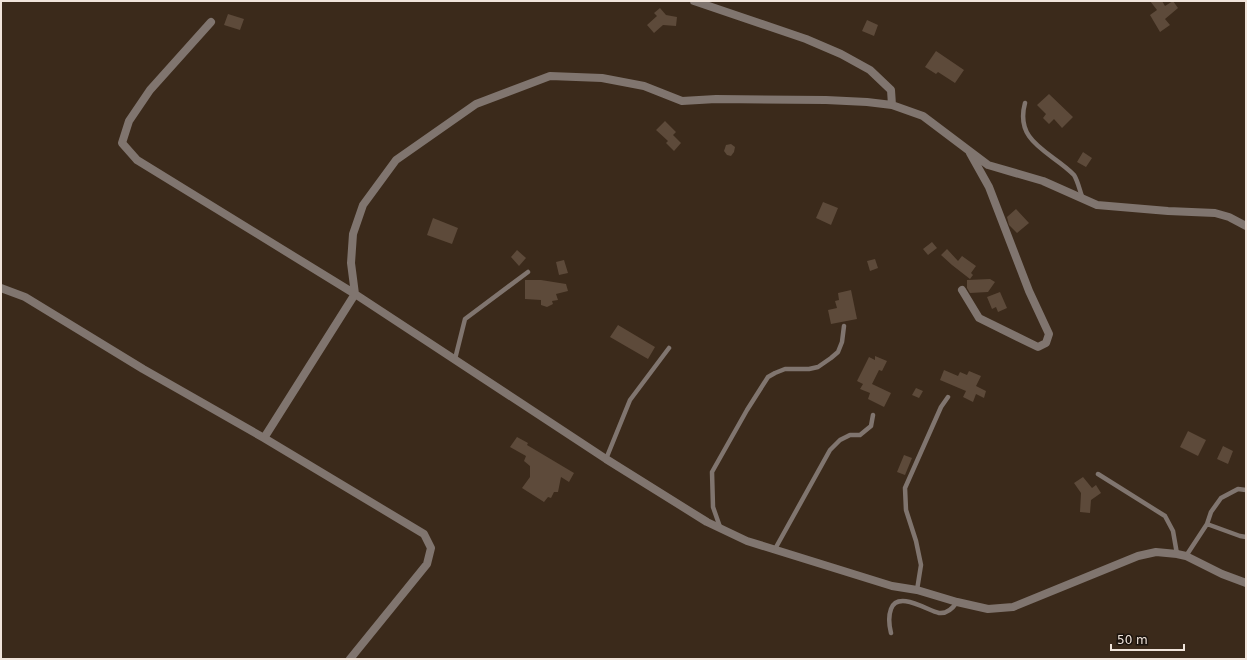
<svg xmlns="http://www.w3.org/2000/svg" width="1247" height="660" font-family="'DejaVu Sans',sans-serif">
<rect width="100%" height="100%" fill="#3b2a1b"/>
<path fill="#5d4a3a" d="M1150,1H1162L1165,6L1173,1L1178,8L1165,19L1170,25L1160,32L1150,15L1157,10Z
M660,8L666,15L677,17L676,26L663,25L654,33L647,25L657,16L654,13Z
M228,14L244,19L240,30L224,25Z
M867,20L878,25L874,36L862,31Z
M936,51L964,70L955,83L938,72L936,74L925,67Z
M1049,94L1073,117L1062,128L1054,119L1049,124L1043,118L1046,114L1037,105Z
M665,121L676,132L673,135L681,143L674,151L666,143L668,141L656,130Z
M731,144L735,147L734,152L731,156L727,155L724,151L726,145Z
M1083,152L1092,158L1086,167L1077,162Z
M823,202L838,208L831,225L816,218Z
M1016,209L1029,223L1017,233L1009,225L1007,217Z
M433,218L458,228L452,244L427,235Z
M932,242L937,248L928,255L923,249Z
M947,249L958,261L962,256L976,266L971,273L973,275L970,279L952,265L941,255Z
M517,250L526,258L519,266L511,257Z
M875,259L878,268L870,271L867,261Z
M564,260L568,273L559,275L556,262Z
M990,279L995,282L988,292L970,293L967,288V280Z
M525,280H541L566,284L568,291L556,294L558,300L552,301L553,304L547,307L541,305V300L525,299Z
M851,290L857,319L831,324L828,310L837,308L835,301L839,300L838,293Z
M1000,292L1007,308L998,312L996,307L992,309L987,297Z
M618,325L655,347L648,359L610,337Z
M875,356L887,361L882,371L879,370L872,384L891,393L884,407L868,399L870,393L860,389L863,384L857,381L869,357L875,360Z
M944,370L958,376L960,372L967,375L969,371L981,376L976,386L986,391L984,398L976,394L973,402L963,397L966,391L940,380Z
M916,388L923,391L919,398L912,395Z
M1188,431L1206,440L1198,456L1180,447Z
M517,437L528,443L527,445L574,473L569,482L561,477L558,492H554L551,498L548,497L544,502L522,488L530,477V466L524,461L526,456L510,447Z
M1223,446L1233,451L1228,464L1217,459Z
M904,455L912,458L905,475L897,472Z
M1083,477L1092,488L1096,485L1101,493L1091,500L1090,513L1080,512L1081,493L1074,483Z"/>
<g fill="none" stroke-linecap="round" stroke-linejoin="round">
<path stroke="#80756f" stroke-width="4.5" d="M1025,103C1014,143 1052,152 1074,175C1078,181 1080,192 1083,199
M455,359L465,319L528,272
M606,459L630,400L669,348
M1098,474L1165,516L1173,531L1177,554
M1207,524L1240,536L1246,537
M720,527L713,507L712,472L747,410L768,377L775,373L785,369H809L818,367L831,358L838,352L842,342L844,326
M775,549L830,450L840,440L850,435H860L871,426L873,415
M1186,556L1207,524L1211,512L1221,498L1238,489L1246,490
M917,590L921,565L916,541L906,510L905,488L941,407L948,397
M891,633C889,625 888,617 891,609C898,590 928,611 939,613C947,614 953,608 957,602"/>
<path stroke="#80756f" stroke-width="8" d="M694,1L806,39L841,54L870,70L891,90L892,105
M211,22L150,90L129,121L122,143L137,160L355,294L606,459L707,522L747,541L892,586L917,590L957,602L988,609L1013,607L1138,556L1156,552L1177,554L1186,556L1222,574L1246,583
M1,288L25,297L143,369L264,438L424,534L431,548L427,564L350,659
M962,290L979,318L1038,347L1046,343L1049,334L1029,291L989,187L970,153
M264,438L355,294L351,263L353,234L363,205L396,160L476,104L550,76L602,78L644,86L682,101L716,99L826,100L867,102L892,105L923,116L988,165L1043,181L1097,205L1168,211L1215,213L1229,217L1246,226"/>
</g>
<rect width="1247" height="660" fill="none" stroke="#f0e4db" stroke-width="4"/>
<path d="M1111 644v6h73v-6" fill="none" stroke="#f0e4db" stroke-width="2"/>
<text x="1117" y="644" font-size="12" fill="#f0e4db" stroke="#1c140e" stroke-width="3" paint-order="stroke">50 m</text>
</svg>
